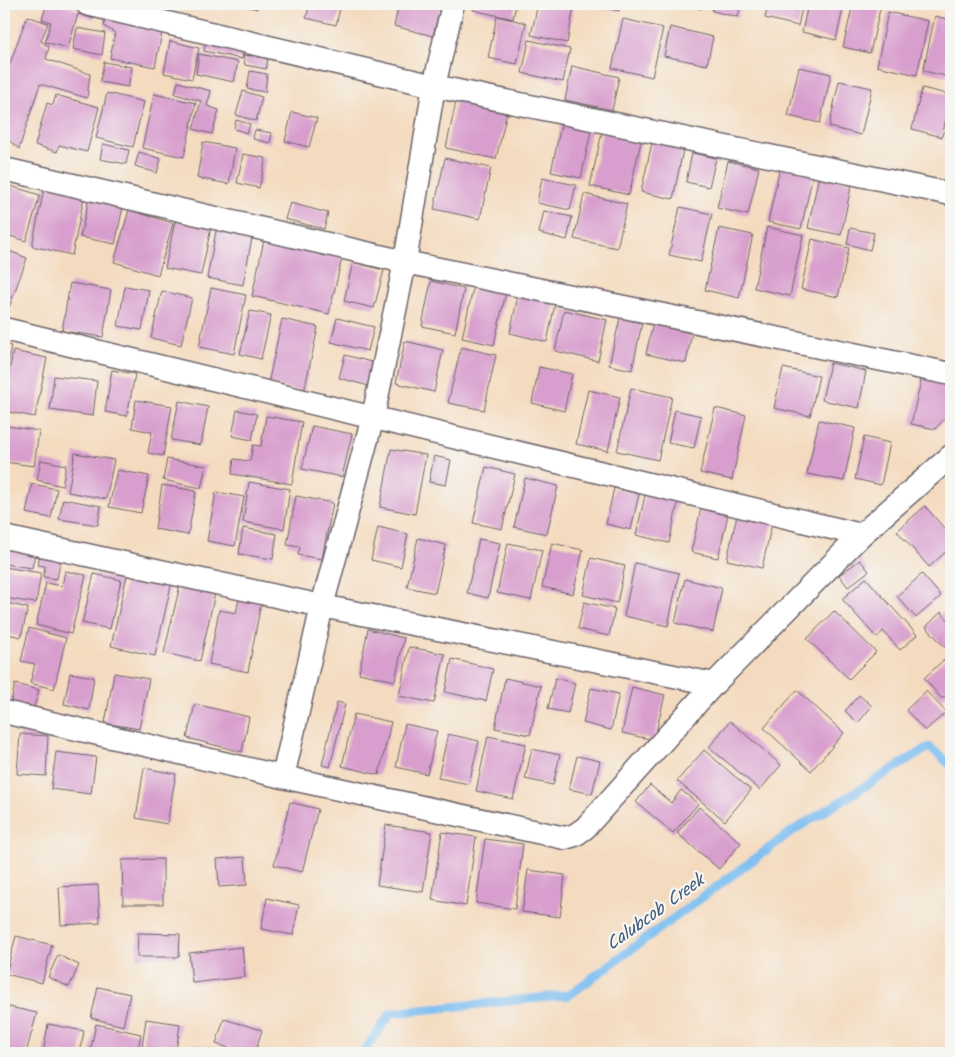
<svg xmlns="http://www.w3.org/2000/svg" width="955" height="1057" font-family="Kalam,sans-serif">
<rect width="100%" height="100%" fill="#f6f6f2"/>
<filter id="ink" filterUnits="userSpaceOnUse"><feTurbulence type="fractalNoise" baseFrequency=".02" numOctaves="2"/><feDisplacementMap in="SourceGraphic" scale="10" xChannelSelector="R" yChannelSelector="G"/><feConvolveMatrix kernelMatrix="1 2 1 2 8 2 1 2 1" color-interpolation-filters="sRGB"/></filter>
<filter id="wash" filterUnits="userSpaceOnUse"><feTurbulence type="fractalNoise" baseFrequency=".0096" numOctaves="4" result="noise"/><feDisplacementMap in="SourceGraphic" scale="20" xChannelSelector="R" yChannelSelector="G"/><feGaussianBlur stdDeviation="1.12" result="paint"/><feColorMatrix in="noise" values="0 0 0 0 0 0 0 0 0 0 0 0 0 0 0 0 0 1.4 0 .05"/><feComposite in="paint" operator="in"/></filter>
<g filter="url(#wash)">
<rect width="100%" height="100%" fill="#f4dbbf"/>
<g fill="none" stroke-linecap="round" stroke-linejoin="round">
<path stroke="#7bbef1" stroke-width="9" d="M363,1053L391,1013L569,995L794,830L929,747L951,765"/>
</g>
<g id="blocks">
<path fill="#d89ecd" d="M47,4H60L95,15L94,19L78,14L68,48L45,42L51,22L42,19Z
M239,4H258L257,9Z
M310,4H341L336,25L306,18Z
M399,4H441L433,36L394,26Z
M474,4H516L513,19L473,10Z
M538,4H560L574,7L567,43L531,35Z
M589,4H621L619,11Z
M678,4H702L701,9Z
M714,4H741L738,17L712,11Z
M768,4H803L798,26L765,18Z
M808,4H844L836,40L802,32Z
M853,4L881,5L870,53L843,47Z
M888,12L928,21L917,75L877,66Z
M106,15L163,28L155,67L110,58L115,33L104,26Z
M27,16L48,23L41,41L49,47L46,59L90,74L87,98L40,84L19,149L4,136V97L8,88L4,84V80Z
M497,16L526,23L517,64L488,58Z
M935,16L951,20V77L923,71Z
M623,19L663,28L652,77L612,68Z
M670,27L713,37L707,65L664,56Z
M77,28L105,33L102,55L73,49Z
M207,36L245,44L242,59L204,51Z
M529,40L570,49L563,82L522,73Z
M170,41L199,48L192,79L164,73Z
M255,50L269,53L266,69L245,65L243,55L253,56Z
M199,54L238,62L234,82L196,74Z
M104,62L132,67L128,87L100,82Z
M572,66L619,77L612,110L565,100Z
M799,67L831,74L820,123L788,116Z
M250,71L267,74L265,92L247,89Z
M839,81L872,88L861,135L829,127Z
M178,82L211,91L207,106L219,110L212,134L193,129L201,101L175,94Z
M922,88L951,95L942,137L912,129Z
M243,91L262,97L256,121L236,115Z
M107,93L144,102L133,147L96,138Z
M154,94L196,103L184,157L142,148Z
M56,95L99,107L87,152L59,145L57,152L35,145L47,103L53,105Z
M457,97L508,108L496,159L446,148Z
M292,112L317,118L309,147L285,141Z
M236,120L250,124L247,133L234,129Z
M562,120L592,126L581,178L551,172Z
M603,128L642,137L629,195L590,186Z
M255,130L272,133L270,143L253,139Z
M653,138L684,145L673,199L641,192Z
M203,142L235,148L229,184L197,178Z
M103,144L129,150L126,164L100,159Z
M139,152L161,159L157,173L135,166Z
M692,153L716,158L709,187L686,182Z
M243,154L266,158L259,188L237,183Z
M445,158L491,168L480,219L434,209Z
M950,158H951V171L948,170Z
M728,161L759,168L748,215L717,208Z
M780,167L813,174L801,229L768,222Z
M819,175L852,182L841,235L808,228Z
M542,178L576,185L570,210L537,203Z
M4,184L40,195L26,241L4,234Z
M45,184L85,193L72,255L32,246Z
M90,194L124,202L115,244L80,237Z
M584,194L627,204L617,248L574,239Z
M290,203L328,213L324,229L285,219Z
M680,207L712,214L701,262L669,255Z
M129,210L173,223L158,275L114,262Z
M544,211L572,217L567,240L539,233Z
M176,216L212,223L201,275L165,268Z
M217,226L253,233L243,285L207,278Z
M767,227L803,235L790,296L754,288Z
M719,228L753,235L739,298L705,290Z
M850,228L874,233L870,250L847,244Z
M812,239L849,248L838,297L801,289Z
M264,240L342,258L329,314L252,296Z
M4,249L27,258L4,321Z
M353,262L384,270L374,308L344,301Z
M431,281L464,289L455,333L422,326Z
M70,283L111,290L103,337L62,331Z
M474,284L506,292L494,345L462,338Z
M125,286L149,290L142,330L118,326Z
M211,288L246,295L234,354L199,347Z
M162,291L192,298L181,345L151,338Z
M519,291L556,299L547,342L510,333Z
M564,310L607,320L598,361L555,351Z
M250,311L271,315L261,359L240,354Z
M337,318L374,327L368,351L331,342Z
M620,318L642,323L632,370L609,365Z
M282,319L318,327L304,392L268,384Z
M653,323L692,332L686,363L646,354Z
M405,341L443,350L434,392L396,383Z
M4,344L11,346L5,377H4Z
M461,347L496,355L484,410L448,403Z
M13,351L47,358L35,417L4,411V397Z
M345,355L375,363L369,386L339,378Z
M830,363L866,371L859,408L822,400Z
M539,367L572,374L564,411L532,403Z
M783,368L819,376L810,416L774,408Z
M112,370L135,374L127,416L105,412Z
M923,372L951,378V412L935,429L911,424Z
M54,376L97,381L93,416L50,410Z
M631,388L672,397L658,460L617,451Z
M588,390L620,397L608,451L576,444Z
M136,400L172,406L163,456L148,453L152,432L132,428Z
M179,401L208,407L201,445L171,440Z
M715,408L746,415L732,480L700,473Z
M237,410L257,414L252,440L232,436Z
M675,410L701,416L694,448L668,443Z
M266,416L302,422L292,484L232,474L234,459L250,461L253,445L261,446Z
M819,420L855,428L844,481L807,474Z
M7,426L39,431L34,466L4,462Z
M312,426L352,434L342,477L302,469Z
M864,437L890,443L881,485L855,479Z
M391,449L426,455L415,514L380,507Z
M75,453L114,460L106,499L68,492Z
M434,456L451,460L446,485L429,482Z
M167,459L206,466L201,488L163,480Z
M41,460L66,465L62,486L37,480Z
M486,467L515,474L502,529L473,523Z
M117,470L149,476L141,513L109,507Z
M525,478L558,486L547,534L514,527Z
M249,482L290,489L284,529L243,522Z
M32,484L57,489L51,518L26,513Z
M162,485L196,491L188,535L155,529Z
M614,488L639,494L631,530L606,524Z
M646,491L679,498L669,543L636,535Z
M216,492L244,497L235,546L207,541Z
M296,496L333,503L322,559L298,555L300,547L287,545Z
M63,499L101,506L98,525L59,519Z
M702,504L729,510L718,558L691,552Z
M925,506L951,536V547L929,567L897,531Z
M737,515L772,523L762,568L727,560Z
M378,527L408,534L401,567L371,560Z
M243,528L277,534L273,559L239,554Z
M418,538L446,545L435,593L407,587Z
M479,539L500,543L488,598L467,593Z
M4,543L36,549L32,568L4,564Z
M508,543L542,550L531,600L497,593Z
M552,543L583,550L573,594L542,587Z
M40,554L61,558L57,579L43,577L45,566L38,565Z
M591,558L625,566L617,603L583,595Z
M860,560L869,571L848,587L839,575Z
M635,563L679,573L668,626L624,616Z
M4,567L41,573L36,603L4,598Z
M65,571L86,575L71,634L36,625L46,583L62,586Z
M128,571L172,581L155,656L111,646Z
M94,574L121,580L110,629L82,623Z
M922,574L941,596L916,618L897,596Z
M866,578L917,635L900,650L883,631L877,638L842,599Z
M685,579L722,588L713,632L675,623Z
M180,585L215,593L200,661L164,653Z
M239,599L261,603L248,672L209,664L219,610L236,613Z
M584,602L615,609L609,636L578,629Z
M6,603L28,608L21,637L4,633V611Z
M834,611L876,652L849,679L807,639Z
M941,612L951,623V643L946,648L926,627Z
M29,628L66,638L54,689L30,683L35,664L21,661Z
M368,629L404,638L395,681L359,673Z
M409,647L445,654L434,703L399,696Z
M452,659L493,669L486,701L445,692Z
M945,659L951,665V690L942,699L924,678Z
M70,673L94,677L89,710L64,704Z
M114,673L149,679L139,729L105,723Z
M4,678L7,679L5,695H4Z
M505,678L541,686L530,735L495,728Z
M555,678L575,683L568,713L548,709Z
M15,684L39,690L33,711L10,705Z
M632,687L665,695L654,740L622,733Z
M591,688L619,694L611,730L583,723Z
M797,690L844,733L811,771L764,728Z
M926,691L946,712L925,731L906,710Z
M859,695L872,706L858,723L845,711Z
M337,702L345,704L330,767L322,765Z
M195,704L249,717L242,752L187,738Z
M354,714L391,722L379,775L342,766Z
M730,721L781,765L760,790L709,747Z
M405,724L437,731L427,774L396,767Z
M20,734L48,736L46,776L17,774Z
M448,734L479,741L469,784L438,778Z
M488,736L526,744L513,799L476,791Z
M532,749L560,755L553,785L525,779Z
M704,750L751,790L725,821L677,781Z
M56,752L96,757L91,794L51,789Z
M577,756L600,761L592,794L569,789Z
M144,768L176,774L167,824L136,818Z
M650,785L671,803L681,790L698,804L673,833L636,802Z
M290,802L318,809L302,872L274,865Z
M699,807L741,843L719,869L677,833Z
M386,825L432,832L423,892L377,885Z
M442,832L476,837L466,906L432,900Z
M485,839L523,844L515,909L476,903Z
M245,857L247,885L219,887L217,859Z
M163,859V904H123L122,860Z
M528,870L565,875L560,917L522,912Z
M98,885L100,923L61,925L59,887Z
M267,898L299,905L293,935L261,929Z
M138,933L180,934L179,957H137Z
M16,936L52,945L42,983L6,974Z
M242,947L245,977L192,983L189,953Z
M58,955L79,965L69,987L48,977Z
M98,987L130,994L123,1026L91,1018Z
M9,1007L37,1013L26,1053H4V1026Z
M146,1019L180,1024L176,1052L142,1047Z
M224,1019L262,1030L255,1053H246L216,1044Z
M48,1024L84,1031L80,1053H43Z
M96,1024L141,1034L137,1053H90Z
M186,1046L218,1051L217,1053H185Z
M141,1049L158,1052V1053H140Z"/>
</g>
</g>
<g filter="url(#ink)">
<use href="#blocks" fill-opacity="0" stroke="#6c6369" stroke-width="1"/>
<g fill="none" stroke-linecap="round" stroke-linejoin="round">
<g stroke="#6c6369" stroke-width="25">
<path id="street" d="M87,4L434,86L951,194
M4,169L405,262L951,374
M4,329L861,535
M4,537L322,606L714,684
M4,712L283,777L565,838L575,835L585,828L714,684L861,535L951,456
M283,777L322,606L373,417L405,262L434,86L453,4"/>
</g>
<use href="#street" stroke="#fff" stroke-width="22"/>
</g>
</g>
<g text-anchor="middle" stroke-width="4.5" stroke-linejoin="round" paint-order="stroke">
<g font-size="18" font-style="italic" fill="#41597b" stroke="#f6f6f2">
<text transform="translate(655 912) rotate(-36)" y="6">Calubcob Creek</text>
</g>
</g>
<rect width="955" height="1057" fill="none" stroke="#f6f6f2" stroke-width="20"/>
</svg>
